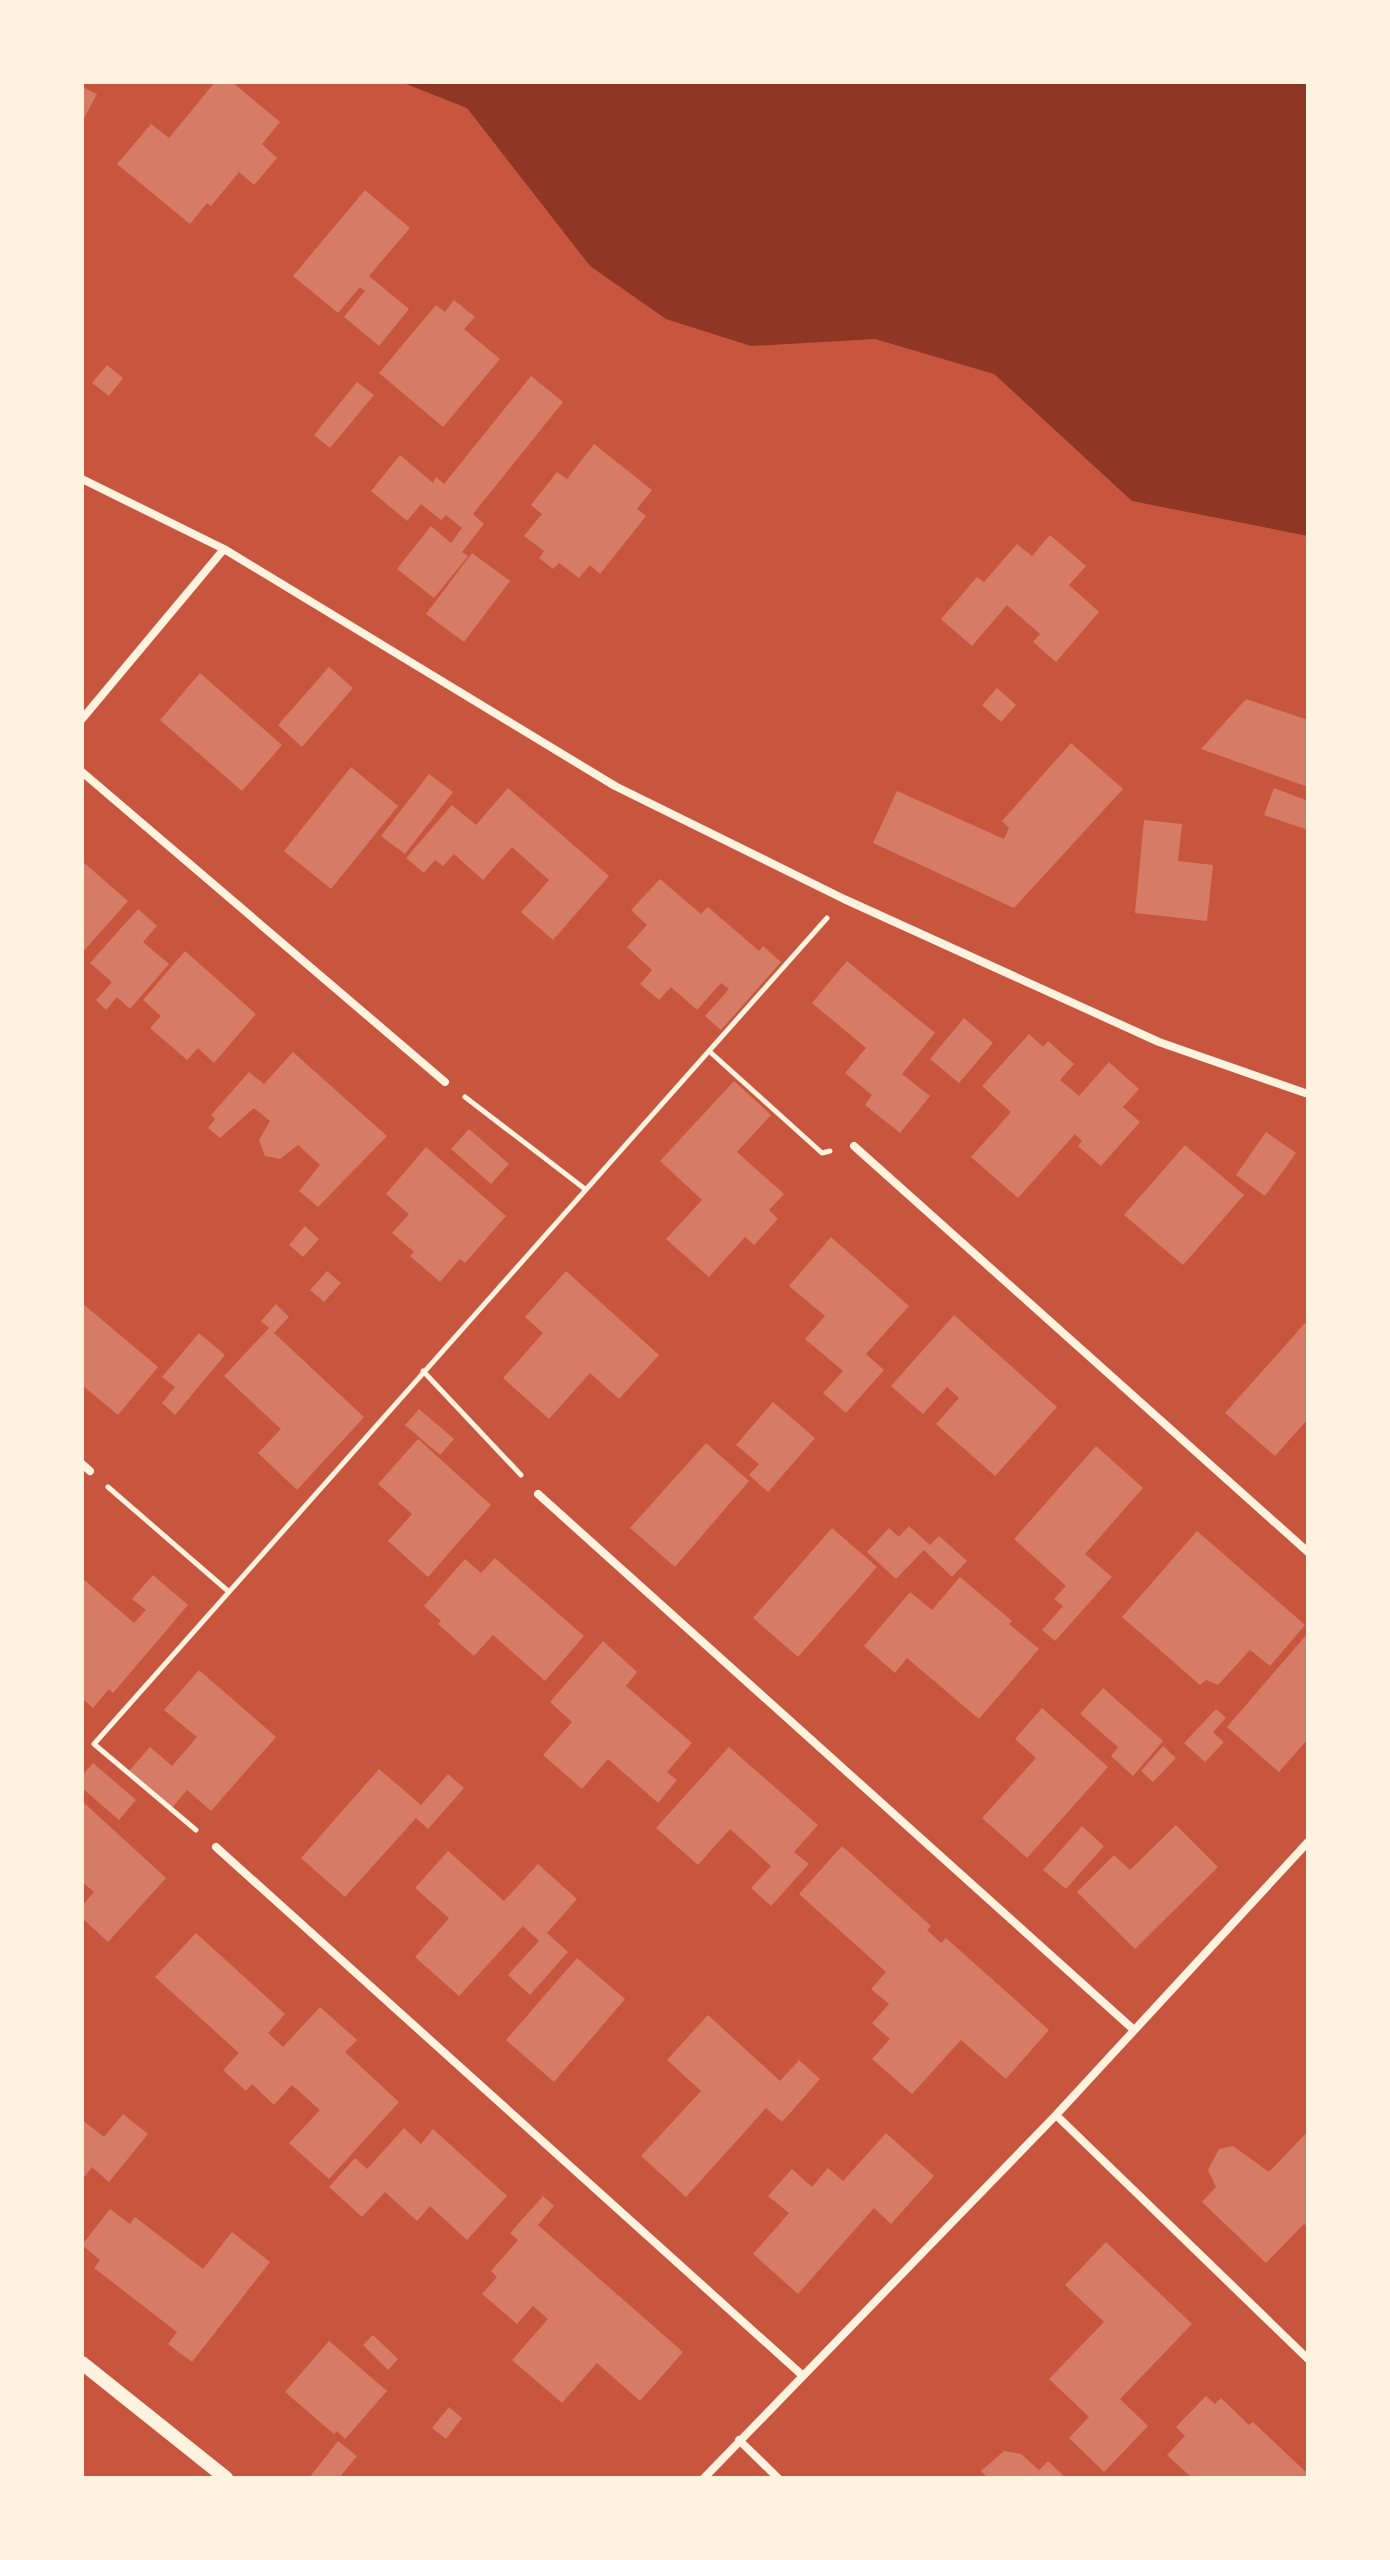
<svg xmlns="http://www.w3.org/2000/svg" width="1390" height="2560" font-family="'Titillium Web',sans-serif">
<rect width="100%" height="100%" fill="#c8553d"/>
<path fill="#8f3625" d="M401,82H1308V536L1132,501L994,374L875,339L751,346L666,319L590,266L467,108Z"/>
<path fill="#d67c66" d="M215,82H232L280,122L262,144L277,158L254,185L239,172L211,206L207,203L190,224L117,164L151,124L169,138Z
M82,87L97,94L82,122Z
M365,190L410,228L369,276L409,309L379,346L344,317L365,291L360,287L338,313L293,276Z
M454,300L475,317L464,329L500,359L443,427L379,373L436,305L445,312Z
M107,365L123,378L109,396L92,383Z
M531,376L563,402L473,514L484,524L462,552L468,556L434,598L397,569L431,526L451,543L462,528L446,515L441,520L421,504L407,521L371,491L400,455L433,483L436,477L444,484Z
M357,382L374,395L330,448L314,435Z
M594,444L652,490L637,509L646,516L600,574L590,565L579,578L559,563L553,569L539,558L544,551L524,536L542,514L531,505L557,472L567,479Z
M1050,535L1086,566L1069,585L1099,612L1056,662L1033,642L1040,634L1007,605L972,646L941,619L977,577L984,582L1017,544L1032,556Z
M472,553L510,581L464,642L426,614Z
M329,667L353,688L302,747L278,725Z
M200,673L282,745L242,791L160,720Z
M997,688L1016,705L1001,722L982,705Z
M1246,699L1308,720V787L1201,749Z
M1071,743L1123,789L1014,908L873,843L897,791L1004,839L1009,828L1002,821Z
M351,767L398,806L331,889L284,851Z
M429,774L453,792L405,854L381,836Z
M508,788L609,876L553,940L521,912L549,880L512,847L483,880L454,854L443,866L435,860L424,873L406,858L452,805L476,825Z
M1274,788L1308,801V830L1264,815Z
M1144,820L1182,824L1178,861L1213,865L1207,921L1135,913Z
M82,861L128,901L82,953Z
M660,879L701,914L708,907L759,951L763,946L781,962L721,1030L705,1016L729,989L721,983L697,1010L671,987L659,1000L640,984L652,970L627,947L647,925L631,910Z
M138,909L157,926L143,942L169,964L130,1009L117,997L106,1010L96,1000L112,982L90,963Z
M185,951L256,1014L214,1063L198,1048L187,1060L150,1028L161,1016L143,1000Z
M847,961L935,1033L902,1074L930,1096L900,1133L865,1105L872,1095L845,1073L866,1048L812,1003Z
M964,1018L993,1043L959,1083L930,1059Z
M1029,1034L1043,1047L1048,1041L1074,1064L1060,1080L1079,1096L1109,1062L1139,1089L1123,1107L1140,1122L1101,1166L1078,1146L1082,1141L1075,1134L1018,1198L971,1157L1011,1112L982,1086Z
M293,1052L387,1136L318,1207L299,1191L320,1165L298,1145L280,1159L265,1156L259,1140L270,1121L254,1108L220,1138L208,1128L215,1119L211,1115L249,1072L264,1084Z
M734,1081L771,1115L737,1152L784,1194L769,1210L778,1219L754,1245L745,1237L709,1277L666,1239L702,1200L660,1161Z
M469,1129L509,1164L491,1184L451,1149Z
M1266,1132L1296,1153L1265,1196L1236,1175Z
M1185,1145L1244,1195L1183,1265L1124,1215Z
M426,1147L506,1216L465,1263L460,1259L440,1282L410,1256L414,1252L392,1233L409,1214L386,1194Z
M305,1226L319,1239L303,1257L289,1245Z
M831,1237L909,1306L866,1354L884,1370L846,1413L823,1393L843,1371L805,1339L825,1316L789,1286Z
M327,1271L341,1283L324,1302L310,1290Z
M566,1271L659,1355L619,1399L590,1373L549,1419L503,1378L543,1333L525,1317Z
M82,1303L158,1367L118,1415L82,1385Z
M276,1304L289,1317L274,1333L364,1417L297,1490L258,1453L281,1429L224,1376L269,1328L261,1321Z
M954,1315L1057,1407L995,1476L936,1424L959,1398L947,1387L923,1414L891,1386Z
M1305,1323L1308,1325V1419L1275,1456L1225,1413Z
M199,1333L225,1355L175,1415L162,1403L175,1387L162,1377Z
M773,1402L815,1438L768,1492L749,1475L759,1464L736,1445Z
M419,1409L454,1439L440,1455L405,1425Z
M418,1439L491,1505L428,1577L388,1541L412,1514L378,1484Z
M706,1443L749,1481L675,1567L630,1528Z
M1096,1446L1143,1488L1085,1554L1112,1577L1055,1641L1042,1630L1063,1606L1054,1599L1066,1586L1014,1539Z
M909,1526L930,1545L939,1536L967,1561L952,1577L924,1550L896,1579L867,1552L889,1528L899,1537Z
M832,1528L877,1567L798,1657L753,1618Z
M1197,1531L1305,1625L1270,1666L1250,1650L1218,1685L1206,1680L1200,1685L1122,1617Z
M495,1558L584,1636L545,1681L493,1635L474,1656L438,1624L441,1621L424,1606L465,1559L481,1573Z
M153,1575L188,1605L113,1693L109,1689L93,1708L82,1698V1578L134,1623L146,1610L132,1599Z
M960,1577L1012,1621L1009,1624L1039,1649L979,1719L907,1658L895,1673L864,1646L910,1592L932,1610Z
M1308,1633V1739L1279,1772L1227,1727Z
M603,1641L637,1672L626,1686L692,1743L667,1772L677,1780L658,1803L608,1759L582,1789L543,1755L572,1722L550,1702Z
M199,1670L276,1737L211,1811L187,1790L172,1808L129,1771L150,1747L172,1766L197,1737L164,1710Z
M1103,1688L1163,1741L1133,1776L1111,1756L1118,1747L1080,1714Z
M1042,1708L1108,1767L1027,1858L982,1818L1036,1758L1015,1739Z
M1216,1709L1226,1718L1213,1732L1224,1742L1205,1762L1184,1743Z
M1163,1746L1176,1758L1153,1782L1141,1771Z
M729,1747L818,1825L794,1852L809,1864L771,1906L751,1888L771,1866L730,1829L698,1865L656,1828Z
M93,1763L136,1800L119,1820L82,1788V1776Z
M379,1769L421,1805L448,1774L464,1788L428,1829L416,1818L345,1897L301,1858Z
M82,1801L166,1878L108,1942L82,1918V1906L94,1892L82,1882Z
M1176,1825L1218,1867L1135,1949L1077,1892L1114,1855L1130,1870Z
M1082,1826L1104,1846L1066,1889L1043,1870Z
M842,1846L931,1926L927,1930L941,1943L946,1938L1049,2030L1006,2079L961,2040L912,2094L872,2059L890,2039L872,2023L889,2004L871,1989L886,1972L799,1894Z
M448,1851L504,1901L538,1864L577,1899L547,1933L568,1952L530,1995L508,1975L539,1941L523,1926L459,1996L415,1957L449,1918L415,1888Z
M196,1933L285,2014L268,2033L283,2047L320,2007L357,2040L345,2052L399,2102L329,2179L289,2143L320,2110L292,2085L274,2105L252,2084L246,2091L223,2070L239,2053L155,1977Z
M577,1958L625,1999L554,2082L506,2040Z
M708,2015L780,2081L799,2060L820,2079L782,2122L766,2108L686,2197L641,2156L701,2091L667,2060Z
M123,2114L148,2134L109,2182L92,2167L82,2180V2120L104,2137Z
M404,2128L421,2144L433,2129L507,2196L467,2240L430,2206L417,2221L385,2192L362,2217L329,2187L355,2158L367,2169Z
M1308,2131V2227L1304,2224L1266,2263L1202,2202L1216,2187L1208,2170L1219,2149L1233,2146L1269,2172Z
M886,2133L934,2176L891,2224L874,2208L798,2294L753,2254L789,2213L768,2196L792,2169L812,2187L828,2168L843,2181Z
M543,2196L554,2206L538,2225L683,2352L640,2401L597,2363L562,2403L512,2360L548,2319L533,2306L517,2324L482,2294L497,2277L491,2271L518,2240L510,2233Z
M110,2209L130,2224L135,2217L203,2269L232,2232L270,2262L192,2362L168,2344L177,2332L94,2268L100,2260L82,2245Z
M1106,2242L1192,2324L1120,2399L1148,2426L1104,2472L1069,2438L1089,2417L1049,2379L1104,2322L1065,2285Z
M373,2335L398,2359L388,2370L363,2345Z
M329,2341L387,2391L345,2439L337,2431L334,2434L285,2392Z
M1206,2396L1215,2404L1221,2398L1249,2425L1253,2422L1308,2474V2478H1192L1167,2455L1185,2436L1176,2427Z
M449,2407L462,2418L446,2439L432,2428Z
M338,2441L357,2456L339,2478H309Z
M1004,2451L1021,2454L1039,2470L1048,2461L1066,2478H988L981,2471Z"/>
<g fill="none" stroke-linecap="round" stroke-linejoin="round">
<path stroke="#fff3e0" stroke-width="5" d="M709,1051L822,1153L830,1151
M465,1097L585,1189
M423,1371L521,1475
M108,1487L228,1591
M196,1830L94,1744L827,918"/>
<path stroke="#fff3e0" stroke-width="8" d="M82,479L224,549L615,786L844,899L1159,1042L1308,1094
M82,719L224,549
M82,772L445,1082
M854,1146L1308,1552
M82,1464L90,1471
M538,1494L1134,2030
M216,1847L802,2375
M1056,2115L1308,2359
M739,2440L778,2478
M704,2478L1056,2115L1308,1842"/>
<path stroke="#fff3e0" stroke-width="14" d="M82,2363L226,2478"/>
</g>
<rect width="1390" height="2560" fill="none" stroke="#fff3e0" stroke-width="168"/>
</svg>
